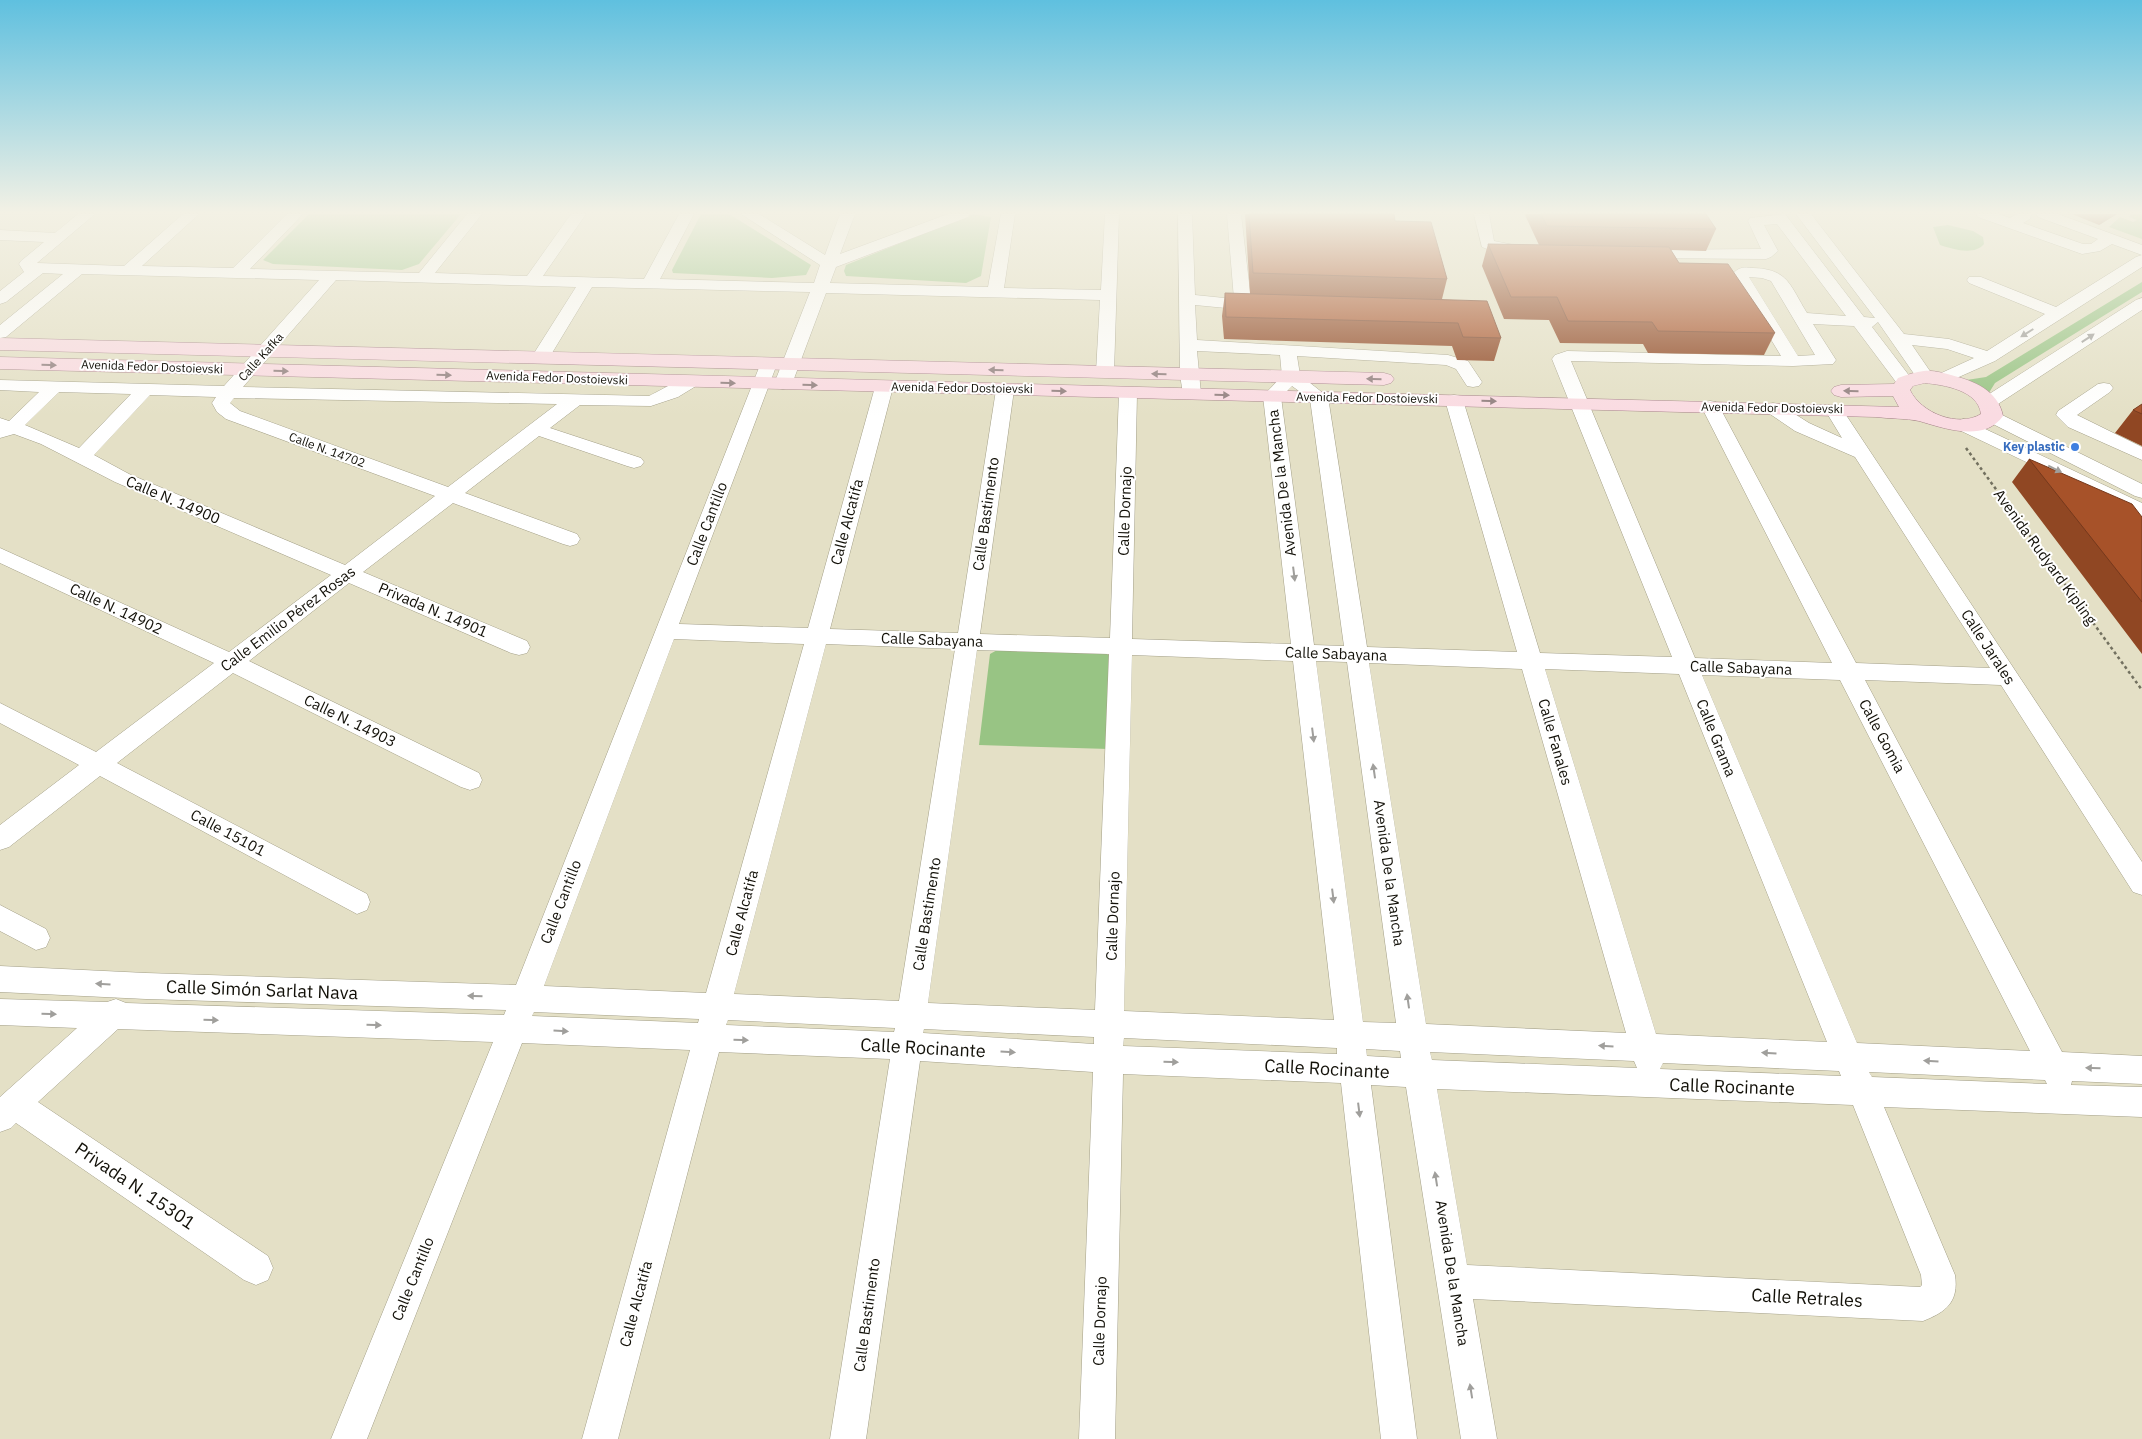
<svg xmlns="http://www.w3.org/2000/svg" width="2142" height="1439" font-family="'IBM Plex Sans',sans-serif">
<rect width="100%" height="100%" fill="#e4e0c6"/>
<path fill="#98c484" d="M309,214H461L419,264L402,270L273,264L263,260Z
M701,214H729L811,265L806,275L772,278L673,273L672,270Z
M973,214L991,217L981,276L966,283L846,276L844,271L846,265Z
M2131,214H2142V239L2109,227L2120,217L2133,222L2137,220L2129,217Z
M1948,225L1973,231L1983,237L1984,244C1974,256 1953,249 1940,245L1933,227Z
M2142,282V292L1995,383L1987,396L1960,381L1986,377Z
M999,649L1105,653L1114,658L1109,749L979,745L990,654Z"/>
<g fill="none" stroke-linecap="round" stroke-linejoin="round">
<g stroke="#a39f87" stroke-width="1">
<path id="minor" d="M78,214H95L37,263L124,266L183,214H199L142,266L233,268L287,214H303L250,269L419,273L467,214H482L435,273L527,276L571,214H586L543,276L644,279L679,214H694L660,279L814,283L820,265L741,214H759L825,255L840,214H855L840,254L948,214H970L968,217L836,267L830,283L988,287L1001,214H1015L1004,288L1101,290L1105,214H1119L1114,372L1111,376L1105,377L1099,376L1096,372L1100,300L826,293L792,384L789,388L783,389L777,388L774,384L810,292L592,287L549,358L546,362L540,363L534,362L531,358L576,287L336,280L243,387L649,396C662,390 684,375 696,378L699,382L696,386L678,397L651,406L580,405L550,428L641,458L644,462L641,466L634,468L627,466L539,436L465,493L577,534L580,539L577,544L570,546L563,544L453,503L363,572L527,641L530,647L527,653L519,655L511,653L349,583L249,661L479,773L482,780L479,787L470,790L461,787L233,673L117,763L367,894L370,902L367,910L357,914L100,776L9,847L0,850V825L79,765L0,723V703L96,752L214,663L0,563V548L229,652L331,575L115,482L41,444L14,434L0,438V418L9,421L39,392L0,390V380L224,386L319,280L82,274L6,337L0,338V325L63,274L43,273L6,302L0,304V291L24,272L19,264L21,261L44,242L0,240V230L55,233ZM59,392L131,394L79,448L25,425ZM150,395L216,397L212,403L217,412L226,419L435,496L345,565L129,474L94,455ZM234,398L557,404L448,487L240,411L230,403Z
M1178,214H1192L1195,295L1234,299L1227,214H1241L1251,300L1263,303L1265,306L1263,309L1257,311L1195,305L1197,340L1448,355L1468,361L1482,382L1479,386L1473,387L1467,386L1456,369L1446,365L1297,356L1300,375L1328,397L1367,647L1517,652L1445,400L1448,396L1454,395L1460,396L1463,400L1540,653L1672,657L1552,359L1555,355L1567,351L1781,356L1732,275C1738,267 1744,267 1753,268C1789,269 1790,286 1807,313L1846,316L1777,224L1764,225L1778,251L1771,257L1766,259L1640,258L1635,256L1632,253L1635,250L1761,249L1748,221L1750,218L1785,214L1864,317L1875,318L1796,214H1811L1904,334L1949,339L1987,351L2045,314L1969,283L1967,280L1969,277H1981L2056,307L2136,257L2142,255V267L1995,361L1943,384L1937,383L1934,379L1937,375L1974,358L1947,349L1912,345L1934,377L1931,381L1925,382L1919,381L1878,322L1872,327L1914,382L1911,386L1905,387L1899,386L1854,326L1813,324L1836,360L1833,364L1793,366L1571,361L1695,658L1832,663L1701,406L1704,402L1710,401L1716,402L1719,406L1856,663L1990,668L1855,457L1795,431L1767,412L1764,408L1767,404L1773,403L1779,404L1809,423L1842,438L1825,410L1828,406L1834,405L1840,406L2142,862V895L2133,892L2001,685L1865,680L2062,1052L2142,1056V1084L2072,1081L2071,1085L2142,1087V1117L1884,1107L1955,1275C1959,1302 1946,1312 1923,1321L1473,1299L1497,1439H1461L1406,1087L1371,1085L1417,1439H1381L1341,1083L1123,1074L1115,1439H1079L1093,1072L920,1061L866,1439H830L890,1059L719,1052L618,1439H582L690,1050L522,1043L367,1439H331L493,1042L118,1029L38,1102L268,1256L273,1268L268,1280L256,1285L244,1280L16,1123L11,1128L0,1132V1097L77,1028L0,1025V999L107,1002L116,999L126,1003L504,1015L506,1010L146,999L0,992V966L146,973L516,985L762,360L768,359L774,360L777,364L679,624L808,628L875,387L878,383L884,382L890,383L893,387L830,629L958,633L996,390L999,386L1005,385L1011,386L1014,390L980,634L1110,638L1119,393L1122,389L1128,388L1134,389L1137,393L1132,639L1291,644L1263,396L1282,376L1280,355L1197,351L1201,394L1198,398L1192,399L1186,398L1183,394L1180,375ZM1749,277L1762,278L1771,281L1815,355L1798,356ZM1292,386L1310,399L1344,646L1314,645L1281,397ZM674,639L804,644L706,993L544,986ZM826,644L955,649L899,1001L734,994ZM977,650L1109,654L1095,1010L928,1003ZM1132,655L1293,661L1334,1020L1124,1011ZM1316,661L1347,662L1396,1023L1363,1022ZM1369,663L1522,669L1626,1033L1426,1024ZM1545,669L1679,674L1827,1042L1656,1034ZM1702,675L1840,680L2030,1051L1857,1043ZM534,1012L699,1019L698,1023L532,1016ZM728,1020L895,1028L894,1032L726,1025ZM924,1029L1094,1037V1044L923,1033ZM1124,1038L1337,1048V1054L1123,1046ZM1366,1049L1400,1051L1401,1058L1367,1056ZM1430,1052L1634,1061L1637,1068L1432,1060ZM1663,1063L1839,1071L1841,1076L1660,1069ZM1869,1072L2045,1080L2047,1084L1872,1077ZM1437,1089L1853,1105L1921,1275L1922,1285L1920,1287L1467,1265Z
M1474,214H1489L1494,241L1524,247L1527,250L1524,253H1497L1482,247Z
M1976,214H1998L2010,218L2017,214H2031L2030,219L2023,223L2083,244H2091L2098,239L2038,217L2036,214H2058L2142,245V255L2112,244L2100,251L2082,254L1978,217Z
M2142,298V310L1995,406L1989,407L1983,406L1980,402L1983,398L2136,300Z
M2104,383L2110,384L2113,388L2110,392L2077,415L2142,447V460L2068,427L2056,415L2058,411L2098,384Z
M1992,410L2142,484V498L2135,496L1985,420L1983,416L1985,412Z
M1964,419L2142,503V517L1957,429L1955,425L1957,421Z
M0,905L46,929L50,938L46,947L36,950L0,931Z"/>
</g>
<g stroke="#a68489" stroke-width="1">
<path id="major" d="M0,338L1384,373L1391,375L1394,379L1391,383L1384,385L0,350Z
M0,357L1899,407L1893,396L1841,397L1834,395L1831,391L1834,387L1841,385L1894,384L1898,378C1906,375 1916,372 1924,371C1933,370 1943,373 1951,375C1974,381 1998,390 2003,416C1984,443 1943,428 1919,421C1906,418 1890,419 1876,417L0,369ZM1925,383C1944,385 1978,390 1981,414C1958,428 1921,413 1910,390L1913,386Z"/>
</g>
<path stroke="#72705f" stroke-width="2.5" stroke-dasharray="3 3" stroke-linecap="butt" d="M1966,448L2142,690"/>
<use href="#minor" fill="#fff" fill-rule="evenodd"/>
<use href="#major" fill="#fadbe2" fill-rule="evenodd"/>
</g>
<path fill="#904723" d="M1245,214H1394L1395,221L1447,279L1442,299L1501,338L1494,361L1457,360L1452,346L1224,339L1222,316L1225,293L1250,294Z
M1526,214H1706L1716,229L1706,251L1671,250L1679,263L1775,333L1764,355L1648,353L1643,344L1560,343L1549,320L1504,319L1482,266L1488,244L1539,245L1525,215Z
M2072,214H2117L2099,225Z
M2142,404V446L2115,433L2133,410Z
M2029,459L2142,517V654L2012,482Z"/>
<path fill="#75391d" d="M2106,214H2117L2099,225Z"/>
<path fill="#a75229" stroke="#75391d" d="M1249,214H1394L1395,221L1431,222L1447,279L1253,273Z
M1541,214H1706L1716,229L1547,226Z
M1488,244L1669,247L1679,263L1728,264L1775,333L1658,331L1652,322L1568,321L1557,297H1511Z
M1225,293L1487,301L1501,338L1463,337L1458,323L1226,317Z
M2142,404V414L2133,410Z
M2029,459L2132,504L2142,517V602Z"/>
<defs><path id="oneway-solid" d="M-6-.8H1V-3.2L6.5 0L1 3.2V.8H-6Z" transform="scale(1.25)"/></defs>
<g fill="#a09f9c">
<use href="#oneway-solid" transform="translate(2027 333) rotate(148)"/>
<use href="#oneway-solid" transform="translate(2088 338) rotate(-33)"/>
<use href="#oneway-solid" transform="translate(2055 469) rotate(26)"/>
<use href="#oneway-solid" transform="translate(1294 574) rotate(83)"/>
<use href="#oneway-solid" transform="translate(1313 735) rotate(83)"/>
<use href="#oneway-solid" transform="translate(1374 771) rotate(-98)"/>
<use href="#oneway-solid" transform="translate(1333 896) rotate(83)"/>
<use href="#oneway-solid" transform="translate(103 984) rotate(-177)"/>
<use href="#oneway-solid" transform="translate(475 996) rotate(-178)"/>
<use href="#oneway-solid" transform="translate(1408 1001) rotate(-98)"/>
<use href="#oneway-solid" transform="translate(49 1014) rotate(2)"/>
<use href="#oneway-solid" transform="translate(211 1020) rotate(2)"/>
<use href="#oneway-solid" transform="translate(374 1025) rotate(2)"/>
<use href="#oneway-solid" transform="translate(561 1031) rotate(3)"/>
<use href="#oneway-solid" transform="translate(741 1040) rotate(2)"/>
<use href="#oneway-solid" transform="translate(1606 1046) rotate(-177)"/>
<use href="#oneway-solid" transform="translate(1008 1052) rotate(4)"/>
<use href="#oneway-solid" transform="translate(1769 1053) rotate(-177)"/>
<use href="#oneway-solid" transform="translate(1931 1061) rotate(-177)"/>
<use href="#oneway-solid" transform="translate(1171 1062) rotate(2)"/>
<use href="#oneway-solid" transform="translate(2093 1068) rotate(-178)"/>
<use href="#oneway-solid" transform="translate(1359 1110) rotate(83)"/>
<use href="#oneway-solid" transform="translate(1436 1179) rotate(-99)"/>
<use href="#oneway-solid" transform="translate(1471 1391) rotate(-99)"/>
</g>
<g fill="#928080">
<use href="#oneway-solid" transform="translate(49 365) rotate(2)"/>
<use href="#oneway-solid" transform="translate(996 370) rotate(-179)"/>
<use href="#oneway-solid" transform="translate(281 371) rotate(2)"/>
<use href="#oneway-solid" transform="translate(1159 374) rotate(-179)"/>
<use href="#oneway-solid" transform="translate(444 375) rotate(2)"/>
<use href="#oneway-solid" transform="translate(1374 379) rotate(-179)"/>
<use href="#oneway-solid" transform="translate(728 383) rotate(1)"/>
<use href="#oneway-solid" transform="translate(810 385) rotate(1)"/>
<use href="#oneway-solid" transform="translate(1059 391) rotate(1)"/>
<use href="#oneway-solid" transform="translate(1851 391) rotate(-179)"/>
<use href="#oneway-solid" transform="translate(1222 395) rotate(2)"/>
<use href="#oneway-solid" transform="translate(1489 401) rotate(1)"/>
</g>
<linearGradient id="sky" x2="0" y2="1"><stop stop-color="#5fc0df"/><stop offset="0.51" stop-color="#f3f1e5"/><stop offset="1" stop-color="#f3f1e5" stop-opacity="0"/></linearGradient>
<rect width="2142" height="416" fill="url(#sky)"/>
<circle fill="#3f7fe0" stroke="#fff" stroke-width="2" cx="2075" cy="447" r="5"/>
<g text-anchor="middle" stroke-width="4" stroke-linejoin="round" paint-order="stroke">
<g font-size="12" fill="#121008" stroke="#fff">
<text transform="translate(261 357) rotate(-48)" y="4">Calle Kafka</text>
<text transform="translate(152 367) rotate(2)" y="4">Avenida Fedor Dostoievski</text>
<text transform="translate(557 378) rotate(2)" y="4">Avenida Fedor Dostoievski</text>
<text transform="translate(962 388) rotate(1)" y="4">Avenida Fedor Dostoievski</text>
<text transform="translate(1367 398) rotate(1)" y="4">Avenida Fedor Dostoievski</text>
<text transform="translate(1772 408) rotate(1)" y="4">Avenida Fedor Dostoievski</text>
<text transform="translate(327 450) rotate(20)" y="4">Calle N. 14702</text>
</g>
<g font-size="12" font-weight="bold" fill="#366cbe" stroke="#fff" text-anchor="end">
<text x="2065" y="451">Key plastic</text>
</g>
<g font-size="15" fill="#121008" stroke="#fff">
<text transform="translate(1282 483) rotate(-97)" y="5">Avenida De la Mancha</text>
<text transform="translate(173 500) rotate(23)" y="5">Calle N. 14900</text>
<text transform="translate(1125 511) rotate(-88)" y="5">Calle Dornajo</text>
<text transform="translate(986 514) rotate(-82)" y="5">Calle Bastimento</text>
<text transform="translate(847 522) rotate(-75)" y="5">Calle Alcatifa</text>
<text transform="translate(707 524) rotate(-69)" y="5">Calle Cantillo</text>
<text transform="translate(2045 557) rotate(54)" y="5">Avenida Rudyard Kipling</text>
<text transform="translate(116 609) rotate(25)" y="5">Calle N. 14902</text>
<text transform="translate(433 610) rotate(23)" y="5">Privada N. 14901</text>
<text transform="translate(288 619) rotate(-37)" y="5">Calle Emilio Pérez Rosas</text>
<text transform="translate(932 640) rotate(2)" y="5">Calle Sabayana</text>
<text transform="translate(1988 647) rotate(57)" y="5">Calle Jarales</text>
<text transform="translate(1336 654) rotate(2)" y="5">Calle Sabayana</text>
<text transform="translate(1741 668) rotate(2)" y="5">Calle Sabayana</text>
<text transform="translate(350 721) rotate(26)" y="5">Calle N. 14903</text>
<text transform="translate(1882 736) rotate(62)" y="5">Calle Gomia</text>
<text transform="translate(1716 738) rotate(68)" y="5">Calle Grama</text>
<text transform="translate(1555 742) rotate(74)" y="5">Calle Fanales</text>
<text transform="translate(228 833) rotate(28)" y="5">Calle 15101</text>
<text transform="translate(1389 873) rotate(82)" y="5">Avenida De la Mancha</text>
<text transform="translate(561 902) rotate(-69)" y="5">Calle Cantillo</text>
<text transform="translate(742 913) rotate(-75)" y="5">Calle Alcatifa</text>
<text transform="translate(927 914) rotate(-81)" y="5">Calle Bastimento</text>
<text transform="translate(1113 916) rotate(-88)" y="5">Calle Dornajo</text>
<text transform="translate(1452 1273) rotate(81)" y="5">Avenida De la Mancha</text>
<text transform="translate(413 1279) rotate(-68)" y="5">Calle Cantillo</text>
<text transform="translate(636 1304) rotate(-75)" y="5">Calle Alcatifa</text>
<text transform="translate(867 1315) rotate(-82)" y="5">Calle Bastimento</text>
<text transform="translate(1100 1321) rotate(-88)" y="5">Calle Dornajo</text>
</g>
<g font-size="18" fill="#121008" stroke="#fff">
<text transform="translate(262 990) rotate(2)" y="6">Calle Simón Sarlat Nava</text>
<text transform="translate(923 1048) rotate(3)" y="6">Calle Rocinante</text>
<text transform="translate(1327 1069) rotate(3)" y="6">Calle Rocinante</text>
<text transform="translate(1732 1087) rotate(2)" y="6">Calle Rocinante</text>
<text transform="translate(135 1186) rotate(34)" y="6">Privada N. 15301</text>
<text transform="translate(1807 1298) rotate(3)" y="6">Calle Retrales</text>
</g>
</g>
</svg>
